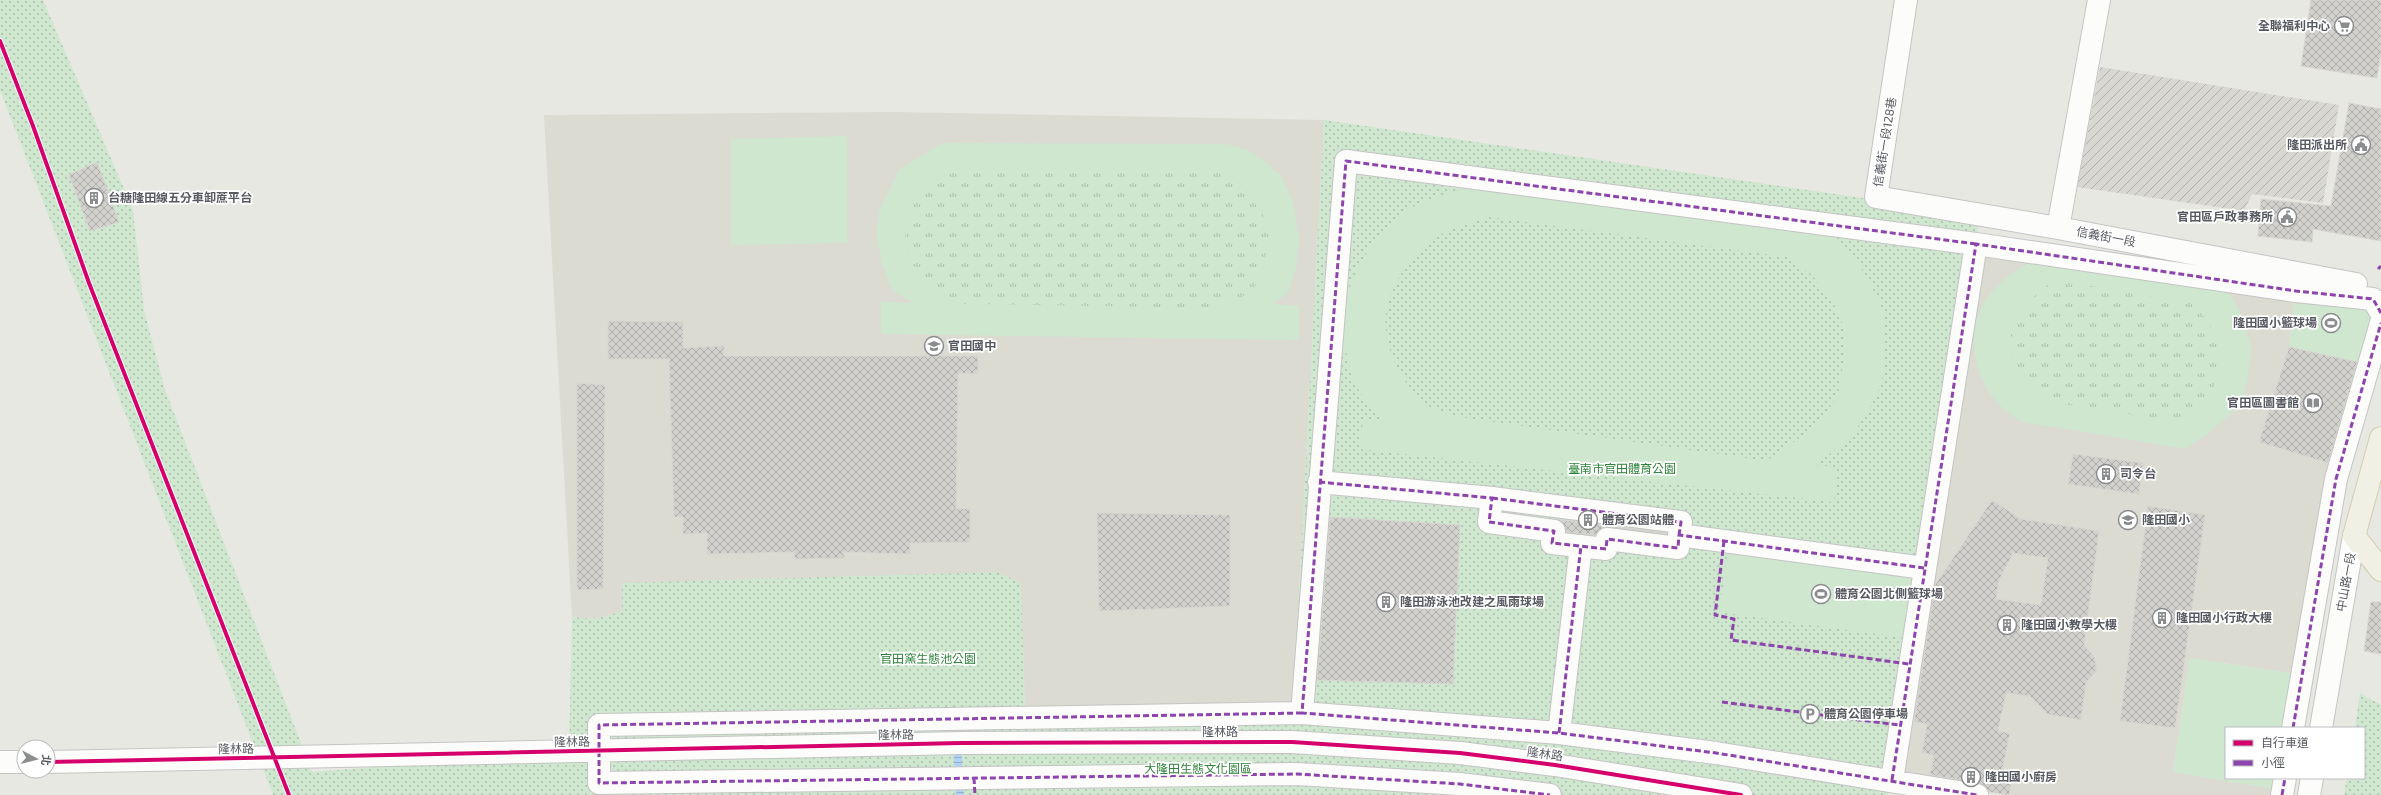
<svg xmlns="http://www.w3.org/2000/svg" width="2381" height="795" font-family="'Exo 2','Noto Sans TC',sans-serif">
<defs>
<pattern id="industrial-furrows" width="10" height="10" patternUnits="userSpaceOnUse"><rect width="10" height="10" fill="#d8d7d1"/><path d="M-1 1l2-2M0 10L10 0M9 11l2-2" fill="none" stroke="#b2b1ad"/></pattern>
<pattern id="grass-tufts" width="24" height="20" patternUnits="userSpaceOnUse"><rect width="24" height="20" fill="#cee7ce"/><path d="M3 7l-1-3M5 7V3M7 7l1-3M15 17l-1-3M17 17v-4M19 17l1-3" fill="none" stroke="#aabeab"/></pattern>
<pattern id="park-dots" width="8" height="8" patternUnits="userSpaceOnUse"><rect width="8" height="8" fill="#cee7ce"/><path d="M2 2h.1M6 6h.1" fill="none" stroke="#aabeab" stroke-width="1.8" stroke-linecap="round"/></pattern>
<pattern id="water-rules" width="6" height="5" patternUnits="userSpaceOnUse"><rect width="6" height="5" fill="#b2d2f6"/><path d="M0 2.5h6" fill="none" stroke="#94adcb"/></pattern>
<pattern id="building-cross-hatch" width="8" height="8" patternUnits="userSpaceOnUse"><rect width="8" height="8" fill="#d2d1cd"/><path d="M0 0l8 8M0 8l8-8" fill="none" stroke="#adadaa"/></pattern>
</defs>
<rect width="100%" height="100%" fill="#e8e8e2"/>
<path fill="url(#industrial-furrows)" d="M2100,67L2339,105L2323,203L2252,194L2244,211L2077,187Z"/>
<path fill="#dbdbd1" d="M892,112L1324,120L1293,706L1025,710L1021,584L622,583V611L596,619L572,617L544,115Z
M1976,244L2296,291L2289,347L2259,442L2334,465L2296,674L2190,658L2173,772L2280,790L2279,795H2010L1903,778Z"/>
<path fill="url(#grass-tufts)" d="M1212,167L1236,180L1262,212L1269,236L1264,263L1255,287L1238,300L1215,308L964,304C957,302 947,300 941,296C932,290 911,265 908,255C901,237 908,208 919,193C928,180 944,175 958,170Z
M2057,280C2092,286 2126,292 2160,298C2168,299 2182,299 2190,303C2202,311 2212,325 2216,339C2228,382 2209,402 2172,421L2043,401L2017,374L2012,356L2011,335L2016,314L2043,288Z"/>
<path fill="url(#park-dots)" d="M0,0H43L133,210L144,310L164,387L312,772L569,752L572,617L596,619L622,611V583L997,572L1021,583L1025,710L1293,706L1324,120L1980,215L1888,795H273L0,90Z
M2360,693L2381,705V795H2344L2347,778H2364V728H2355Z"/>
<path fill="#cee7ce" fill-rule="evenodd" d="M847,136V243L731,245V139Z
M942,143L1226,144L1248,150L1263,160L1282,177L1293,202L1299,237L1296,268L1288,293L1273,304L1299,306L1298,340L881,334V302L913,303L892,290L882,263L877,240L879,211L899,170ZM1212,167L1237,180L1262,212L1269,236L1264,263L1255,287L1238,300L1215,308L964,304C957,302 947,300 941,296C932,290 911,265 908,255C901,237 908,208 919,193C928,180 944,175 958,170Z
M1492,183L1833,234L1856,260L1870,283L1884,313L1885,346L1882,383L1867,413L1847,442L1813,465L1837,467L1834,502L1359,449L1363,420L1386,421C1373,409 1359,395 1353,378C1333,320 1346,264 1393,224C1399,219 1405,212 1411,208C1436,194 1465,188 1492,183ZM1489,217L1787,257L1812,275L1833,302L1843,325L1844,357L1838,396L1814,428L1766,461L1453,416C1444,412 1433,409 1425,404C1413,396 1405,382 1399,370C1369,318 1392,270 1438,236C1450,228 1475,222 1489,217Z
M2036,259L2210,284L2231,295L2242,316L2251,346L2248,377L2242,404L2204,437L2184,449C2141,441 2098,434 2055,427C2044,425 2026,425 2017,419C1988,401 1974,372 1974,338C1976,299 2003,276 2036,259ZM2057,280C2092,286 2126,292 2160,298C2168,299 2182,299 2190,303C2202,311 2212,325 2216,339C2228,382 2209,402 2172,421L2043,401L2017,374L2012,356L2011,335L2016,314L2043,288Z
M2296,291L2373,299L2366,365L2289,347Z
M1728,550L1923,576L1913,639L1719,612Z
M2190,658L2296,674L2289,728H2226V778H2282L2280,790L2173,772Z"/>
<path fill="url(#water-rules)" d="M961,743L964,795H956L953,744Z"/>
<path fill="url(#building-cross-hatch)" stroke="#d8d6d1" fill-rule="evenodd" d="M2311,0H2381V52L2377,78L2301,66Z
M2349,103L2381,109V241L2313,229L2312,242L2258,236L2261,199L2331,206Z
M97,162L119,222L90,231L69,175Z
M608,321L683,322V348L724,346V356H978V374L958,373L956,509L970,508V542L910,543V554L844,552V558L795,559L794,552L707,554V533L683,534V517H674L669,359H608Z
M2289,347L2357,362L2328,463L2259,442Z
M577,383L605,385L603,589L577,590Z
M2073,454L2143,463L2139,494L2068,484Z
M1992,500L2021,519L2099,531L2084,645L2094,656L2097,670L2086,682L2081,720L2047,714L2030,696L2006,693L1998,731L2010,733L2002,771L2013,773L2009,795L1989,792L1985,786L1979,783L1930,775L1934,755L1922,753L1927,724L1914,722L1935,585ZM2013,553L2048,558L2041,605L1996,599L1999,580Z
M2148,506L2205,515L2175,728L2120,721Z
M1097,513L1230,515V606L1099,611Z
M1330,517L1460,525L1453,684L1317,680Z
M1556,519L1667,533V534L1609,527L1602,528L1595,535L1566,532L1562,521Z
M2371,602H2381V654L2364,651Z"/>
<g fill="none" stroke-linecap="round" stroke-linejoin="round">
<g stroke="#c4c4c4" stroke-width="24">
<path id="minor" d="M1906,0L1876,197L2058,228
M2099,0L2058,228L2356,284
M1976,244L1346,161L1302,713L1559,733L1716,753L1977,795
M1319,482L1492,498L1489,522L1554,531L1552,543L1606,549L1607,539L1678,548L1679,535L1924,568
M1492,498L1681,522L1679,535
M1302,713L599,725V783L1297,774L1460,784L1550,795
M2293,728L2336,479L2381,323
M2321,728L2354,536
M1559,733L1581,546
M0,762H24
M48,762L961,743L1292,742L1460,753L1555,765L1741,795
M1892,780L1976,244L2296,291L2373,299L2381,313
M2282,795L2285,778
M2309,795L2312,778"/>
</g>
<g stroke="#d2ccae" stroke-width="24">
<path id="major" d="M2381,438L2354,536L2381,570"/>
</g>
<use href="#minor" stroke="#fcfcfb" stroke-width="22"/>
<use href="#major" stroke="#f1f0e5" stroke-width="22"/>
<path stroke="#8e44ad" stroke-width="3" stroke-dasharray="6 3" stroke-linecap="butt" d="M1976,244L1346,161L1302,713L1559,733L1716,753L1977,795
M2378,269L2381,266
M1319,482L1492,498L1489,522L1554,531L1552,543L1606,549L1607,539L1678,548L1679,535L1924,568
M1492,498L1681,522L1679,535
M1724,541L1715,615L1734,619L1731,640L1909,664
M1722,702L1899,725
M1302,713L599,725V783L1297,774L1460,784L1550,795
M2293,728L2336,479L2381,323
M1559,733L1581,546
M974,778L975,795
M1892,780L1976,244L2296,291L2373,299L2381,313
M2282,795L2285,778"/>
<g stroke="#fff" stroke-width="6">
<path id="cycleway" d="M0,41L33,126L89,283L289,795
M48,762L961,743L1292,742L1460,753L1555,765L1741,795"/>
</g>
<use href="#cycleway" stroke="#d6006c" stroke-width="4"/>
</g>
<defs>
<g id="supermarket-ring" transform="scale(1)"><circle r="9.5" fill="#fff" stroke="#8a8c8e" stroke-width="1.5"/><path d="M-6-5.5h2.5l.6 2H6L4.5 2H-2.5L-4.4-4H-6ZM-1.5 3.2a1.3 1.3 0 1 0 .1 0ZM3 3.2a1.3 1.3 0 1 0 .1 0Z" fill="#8a8c8e"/></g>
<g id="civic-ring" transform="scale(1)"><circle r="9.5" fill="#fff" stroke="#8a8c8e" stroke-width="1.5"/><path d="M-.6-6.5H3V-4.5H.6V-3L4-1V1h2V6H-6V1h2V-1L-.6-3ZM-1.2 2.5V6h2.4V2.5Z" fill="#8a8c8e"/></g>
<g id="building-ring" transform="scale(1)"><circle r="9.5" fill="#fff" stroke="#8a8c8e" stroke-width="1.5"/><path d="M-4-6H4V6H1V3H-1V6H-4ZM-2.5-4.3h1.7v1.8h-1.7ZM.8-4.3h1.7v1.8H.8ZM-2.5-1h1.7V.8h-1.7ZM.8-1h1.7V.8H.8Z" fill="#8a8c8e"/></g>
<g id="stadium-ring" transform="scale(1)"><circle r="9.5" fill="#fff" stroke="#8a8c8e" stroke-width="1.5"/><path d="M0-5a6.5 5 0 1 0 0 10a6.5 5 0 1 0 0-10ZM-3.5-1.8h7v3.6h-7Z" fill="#8a8c8e"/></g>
<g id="school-ring" transform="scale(1)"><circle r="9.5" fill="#fff" stroke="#8a8c8e" stroke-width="1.5"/><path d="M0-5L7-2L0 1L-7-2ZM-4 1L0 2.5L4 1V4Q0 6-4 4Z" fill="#8a8c8e"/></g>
<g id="library-ring" transform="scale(1)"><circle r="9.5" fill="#fff" stroke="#8a8c8e" stroke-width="1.5"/><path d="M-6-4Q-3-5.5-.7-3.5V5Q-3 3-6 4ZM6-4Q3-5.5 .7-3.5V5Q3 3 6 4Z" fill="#8a8c8e"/></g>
<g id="parking-ring" transform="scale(1)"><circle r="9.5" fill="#fff" stroke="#8a8c8e" stroke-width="1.5"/><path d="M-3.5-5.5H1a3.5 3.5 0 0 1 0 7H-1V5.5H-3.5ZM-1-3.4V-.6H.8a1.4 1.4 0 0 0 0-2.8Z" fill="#8a8c8e"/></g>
</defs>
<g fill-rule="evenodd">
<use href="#supermarket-ring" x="2344" y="26"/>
<use href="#civic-ring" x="2361" y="145"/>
<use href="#building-ring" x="94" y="198"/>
<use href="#civic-ring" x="2287" y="217"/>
<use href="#stadium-ring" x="2331" y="323"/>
<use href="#school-ring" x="934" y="346"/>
<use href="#library-ring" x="2313" y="403"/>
<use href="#building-ring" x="2106" y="474"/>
<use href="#building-ring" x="1588" y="520"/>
<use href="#school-ring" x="2128" y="520"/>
<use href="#stadium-ring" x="1821" y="594"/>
<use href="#building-ring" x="1386" y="602"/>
<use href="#building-ring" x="2162" y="618"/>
<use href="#building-ring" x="2007" y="625"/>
<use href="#parking-ring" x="1810" y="714"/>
<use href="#building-ring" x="1971" y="777"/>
</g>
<g text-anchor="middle" stroke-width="3.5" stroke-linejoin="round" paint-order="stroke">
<g font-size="12" font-weight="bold" fill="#575a61" stroke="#fff" text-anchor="start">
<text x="2330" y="30" text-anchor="end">全聯福利中心</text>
<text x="2347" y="149" text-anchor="end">隆田派出所</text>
<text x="108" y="202">台糖隆田線五分車卸蔗平台</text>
<text x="2273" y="221" text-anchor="end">官田區戶政事務所</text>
<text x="2317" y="327" text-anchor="end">隆田國小籃球場</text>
<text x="948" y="350">官田國中</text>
<text x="2299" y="407" text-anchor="end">官田區圖書館</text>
<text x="2120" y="478">司令台</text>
<text x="1602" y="524">體育公園站體</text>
<text x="2142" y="524">隆田國小</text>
<text x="1835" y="598">體育公園北側籃球場</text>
<text x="1400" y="606">隆田游泳池改建之風雨球場</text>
<text x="2176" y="622">隆田國小行政大樓</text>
<text x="2021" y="629">隆田國小教學大樓</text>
<text x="1824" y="718">體育公園停車場</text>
<text x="1985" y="781">隆田國小廚房</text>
</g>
<g font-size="12" fill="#575a61" stroke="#fff">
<text transform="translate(1885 142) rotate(-81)" y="4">信義街一段128巷</text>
<text transform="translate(2106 237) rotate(11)" y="4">信義街一段</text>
<text transform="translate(2346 582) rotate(-80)" y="4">中山路一段</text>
<text x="1220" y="736">隆林路</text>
<text transform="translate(896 735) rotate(-1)" y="4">隆林路</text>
<text transform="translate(572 742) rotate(-1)" y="4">隆林路</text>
<text transform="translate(236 749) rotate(-1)" y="4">隆林路</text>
<text transform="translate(1545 754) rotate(8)" y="4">隆林路</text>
</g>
<g font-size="12" fill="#2e823b" stroke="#fff">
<text x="1622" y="473">臺南市官田體育公園</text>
<text x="928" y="663">官田窯生態池公園</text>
<text x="1198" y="773">大隆田生態文化園區</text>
</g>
</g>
<rect x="2225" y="727" width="140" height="52" fill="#ffffff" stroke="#bcbdc0"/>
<rect x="2233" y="740" width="20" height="6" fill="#d6006c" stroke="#bcbdc0"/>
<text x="2261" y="747" font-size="12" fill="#575a61">自行車道</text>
<rect x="2233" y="760" width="20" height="6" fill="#8e44ad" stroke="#bcbdc0"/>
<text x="2261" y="767" font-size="12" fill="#575a61">小徑</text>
<g transform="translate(36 759) rotate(97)"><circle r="19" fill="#ffffff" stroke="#bcbdc0"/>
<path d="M0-3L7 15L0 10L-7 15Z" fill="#8a8c8e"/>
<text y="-6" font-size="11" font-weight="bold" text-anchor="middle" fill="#575a61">北</text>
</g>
</svg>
